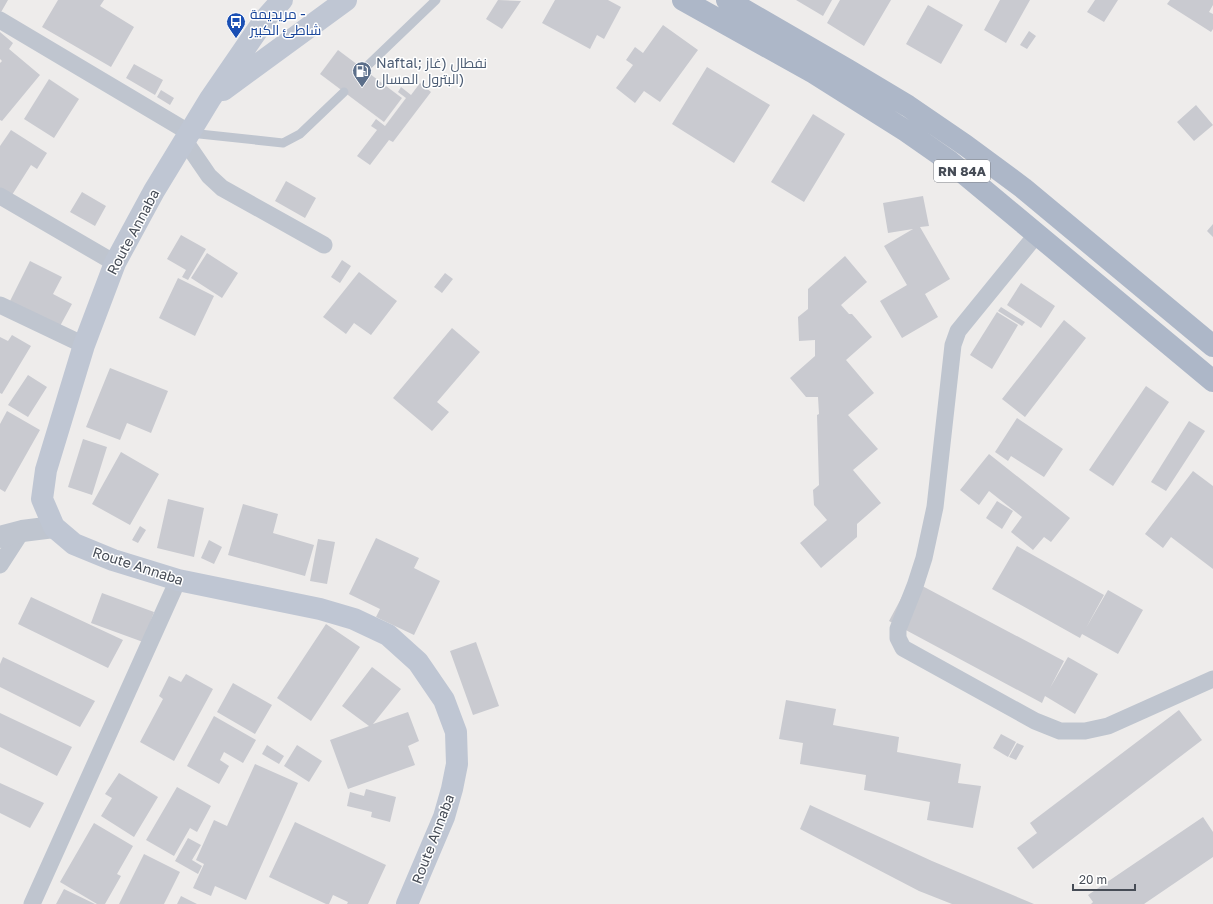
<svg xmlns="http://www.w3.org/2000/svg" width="1213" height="904" font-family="'Golos Text',Cairo,sans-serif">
<rect width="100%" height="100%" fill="#eeeceb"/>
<path fill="#c9cad0" d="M0,0H8L0,14Z
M58,0H104L100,6L134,27L111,67L42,27Z
M498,0L521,1L502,29L486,19Z
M555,0H608L621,7L604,39L597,35L590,49L542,23Z
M796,0H832L823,16Z
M840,0H891L864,46L827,23Z
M1000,0H1030L1006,43L984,30Z
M1095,0H1118L1104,22L1087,12Z
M1170,0H1213V5L1209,12L1213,14V29L1211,32L1167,4Z
M928,5L963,25L941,64L906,44Z
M663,25L698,50L660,102L644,91L635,103L616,88L633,65L626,60L635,47L643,53Z
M1029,31L1036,36L1027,49L1020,45Z
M0,32L13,43L9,49L40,75L2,121L0,120V63L2,61L0,59Z
M338,50L402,98L384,122L320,74Z
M134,64L163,80L155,95L126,78Z
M707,67L770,105L734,163L672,124Z
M49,79L79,99L54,138L24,119Z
M420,83L431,92L393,142L389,140L370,165L357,156L377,130L371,126L376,119L385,126L406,98L398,92L401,87L411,95Z
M161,90L174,98L170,105L157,97Z
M1196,105L1213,125L1194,141L1177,122Z
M813,114L845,134L804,202L771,182Z
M11,130L47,153L37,169L31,165L5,206L0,203V146Z
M286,181L316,198L305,218L275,201Z
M82,192L106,206L95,226L70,212Z
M923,196L929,226L920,227L950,279L925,294L938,317L902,338L880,301L907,285L884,246L913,229L888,233L883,203Z
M1213,224V237L1207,231Z
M181,235L206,249L188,280L182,277L186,270L167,259Z
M207,253L238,273L222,298L191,278Z
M845,256L867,282L841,305L849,314H852L872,337L846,360L874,393L848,415L878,449L853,470L881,503L857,524V537L821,568L800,543L827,520L814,505L813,490L819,485L817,415L819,414L818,397H806L790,378L815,356V340L799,341L798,317L808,309V289Z
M342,260L351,266L340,283L331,277Z
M30,261L62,277L53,294L72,304L53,339L4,313Z
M359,272L397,301L371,335L354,323L346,334L323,317Z
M445,273L453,279L442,293L434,287Z
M178,278L214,296L195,336L159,318Z
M1021,283L1055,306L1041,328L1007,305Z
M1001,307L1025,322L1022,326L998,311Z
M997,312L1018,325L992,369L970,355Z
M1064,320L1086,338L1025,417L1002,399Z
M452,328L480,352L437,402L449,412L432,431L393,398Z
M12,335L31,346L2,394L0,393V337L8,341Z
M110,368L168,391L151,433L127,423L120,440L86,427Z
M28,375L47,387L28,417L8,405Z
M1146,386L1169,402L1113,486L1089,470Z
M7,411L40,430L5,492L0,489V424Z
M1017,418L1063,449L1044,477L1011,456L1008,461L995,452Z
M1189,421L1205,431L1166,491L1151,482Z
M83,439L107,447L92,495L68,487Z
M121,452L159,474L130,525L92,504Z
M989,454L1070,518L1051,542L1044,537L1033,550L1011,532L1022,517L989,491L979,505L960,490Z
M1193,471L1213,486V569L1171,537L1163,548L1145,534Z
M168,499L204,508L194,557L157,548Z
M997,501L1013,511L1002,529L986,518Z
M243,504L278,514L273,533L314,545L305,576L228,555Z
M140,526L146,530L138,543L132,540Z
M376,538L419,558L414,568L440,581L414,635L376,617L380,609L349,594Z
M318,539L335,542L327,584L310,581Z
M209,540L222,547L214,564L201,558Z
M1017,546L1104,595L1086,628L1108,590L1143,610L1118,654L1082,634L1080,638L992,589Z
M911,580L1064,661L1050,688L1068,657L1098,674L1075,714L1045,696L1042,703L889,621Z
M102,593L154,612L143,642L91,623Z
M31,597L123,640L108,668L18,624Z
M326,624L360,647L311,721L277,698Z
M476,642L499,706L473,715L450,651Z
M3,657L95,701L80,727L0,687V664Z
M372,667L401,689L373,724L408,712L419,741L408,746L415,765L348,789L330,740L369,726L342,706Z
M186,674L213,689L174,761L140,742L163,699L159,696L169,676L181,682Z
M233,683L272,705L255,734L217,712Z
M786,700L836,709L833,725L899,737L897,752L961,764L958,783L981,786L973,828L927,820L930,802L864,790L866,775L800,764L803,743L779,739Z
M1179,710L1202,740L1033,869L1017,848L1037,833L1030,823Z
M0,713L72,747L57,776L0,747Z
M214,716L256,740L243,763L224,752L220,760L229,766L219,784L187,766Z
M1001,734L1016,742L1008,757L993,748Z
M1017,743L1024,746L1016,760L1009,757Z
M267,745L284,756L279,764L262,754Z
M297,745L322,761L309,782L284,766Z
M255,764L298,783L246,900L215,886L211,896L193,888L204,864L196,860L214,820L227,826Z
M119,773L158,797L134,837L101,816L112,798L105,794Z
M0,783L44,803L30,828L0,813Z
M177,787L211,806L197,832L190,828L174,856L146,840Z
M366,789L396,797L390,822L371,817L372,812L347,806L350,792L364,796Z
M810,805L932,861L1034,904H952L919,891L800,829Z
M1203,817L1213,832V857L1144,904H1091L1093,902L1088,895Z
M295,822L386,865L368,904H347L348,902L333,895L329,904H326L269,877Z
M94,823L133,846L117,874L121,876L105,904H97L60,882Z
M188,838L201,845L192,860L202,866L198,874L175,861Z
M144,854L180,872L164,904H119Z
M64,889L95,904H56Z
M181,896L197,904H177Z"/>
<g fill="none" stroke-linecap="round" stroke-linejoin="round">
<path stroke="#bfc5cf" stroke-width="9" d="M364,69L436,0
M190,133L283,143L300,134L344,92"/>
<path stroke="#bfc5cf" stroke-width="17" d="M0,20L190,133
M185,141L209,176L222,188L324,245
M0,196L115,263
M1037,234L958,331L953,345L935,507L924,558L915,586L898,629V638L903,648L1035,721L1060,731H1085L1108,726L1213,679
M0,305L84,345
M0,565L22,531
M32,904L178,580"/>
<path stroke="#bfc5cf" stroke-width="22" d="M0,537L22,531L54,527"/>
<path stroke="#bfc6d3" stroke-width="22" d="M282,0L265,19L210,99L154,191L115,263L84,345L46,470L42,499L54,527L74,544L113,560L178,580L320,609L354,619L388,635L418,662L444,700L456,732L457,764L452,789L444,817L407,904
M223,90L346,0"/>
<path stroke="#adb7c8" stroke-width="22" d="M683,0L814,73L906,131L949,161L1213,381
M727,0L848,70L908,106L965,145L1023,188L1213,346"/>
</g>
<defs>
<g id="bus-pin" transform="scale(1)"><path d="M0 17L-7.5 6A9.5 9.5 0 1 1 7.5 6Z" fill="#1a4fb4" stroke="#fff"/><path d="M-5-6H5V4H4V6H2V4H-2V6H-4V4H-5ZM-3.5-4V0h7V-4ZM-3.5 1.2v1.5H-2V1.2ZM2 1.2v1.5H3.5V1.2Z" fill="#fff"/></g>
<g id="fuel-pin" transform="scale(1)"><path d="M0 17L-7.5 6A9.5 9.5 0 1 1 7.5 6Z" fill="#5c6f8a" stroke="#fff"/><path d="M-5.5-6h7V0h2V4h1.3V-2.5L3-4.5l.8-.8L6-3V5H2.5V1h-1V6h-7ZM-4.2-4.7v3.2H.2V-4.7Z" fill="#fff"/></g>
</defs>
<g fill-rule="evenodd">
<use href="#bus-pin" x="236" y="22"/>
<use href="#fuel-pin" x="362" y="71"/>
</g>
<g text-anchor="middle" stroke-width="3" stroke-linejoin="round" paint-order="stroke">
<rect fill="#fff" stroke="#7e8289" stroke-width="1" x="934" y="160" width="56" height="22" rx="3"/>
<g font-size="13" font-weight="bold" fill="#464c56">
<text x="962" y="176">RN 84A</text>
</g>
<g font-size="14" fill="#164399" stroke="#fff" text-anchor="start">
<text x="250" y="19">مريديمة -<tspan x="250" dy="16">شاطئ الكبير</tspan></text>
</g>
<g font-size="14" fill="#4e5e75" stroke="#fff" text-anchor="start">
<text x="376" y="68">Naftal; نفطال (غاز<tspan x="376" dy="16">البترول المسال)</tspan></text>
</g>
<g font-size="14" fill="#464c56" stroke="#fff">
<text transform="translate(133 232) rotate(-62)" y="5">Route Annaba</text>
<text transform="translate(138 566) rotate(18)" y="5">Route Annaba</text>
<text transform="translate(433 839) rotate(-69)" y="5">Route Annaba</text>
</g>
</g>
<path d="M1073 884v6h62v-6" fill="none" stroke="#464c56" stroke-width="2"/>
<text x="1079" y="884" font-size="12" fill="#464c56" stroke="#ffffff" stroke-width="3" paint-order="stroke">20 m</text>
</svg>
